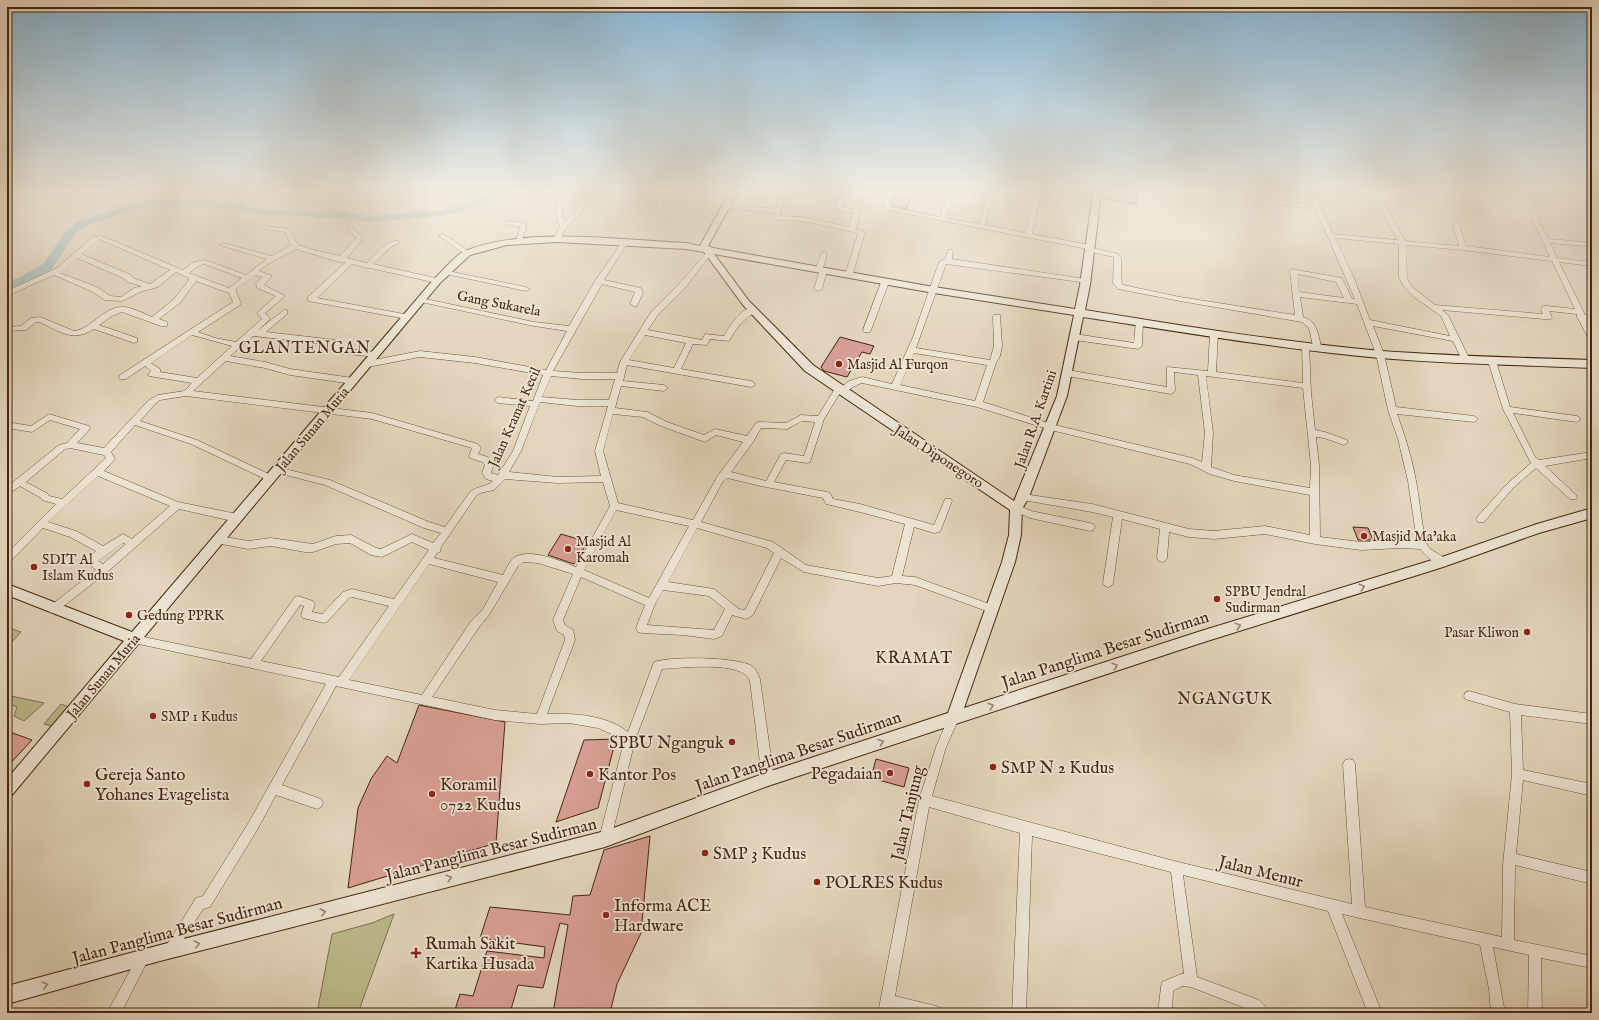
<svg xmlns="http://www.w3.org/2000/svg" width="1599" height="1020" font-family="'IM FELL English',serif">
<rect width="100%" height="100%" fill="#e3d6bd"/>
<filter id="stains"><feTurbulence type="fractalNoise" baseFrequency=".005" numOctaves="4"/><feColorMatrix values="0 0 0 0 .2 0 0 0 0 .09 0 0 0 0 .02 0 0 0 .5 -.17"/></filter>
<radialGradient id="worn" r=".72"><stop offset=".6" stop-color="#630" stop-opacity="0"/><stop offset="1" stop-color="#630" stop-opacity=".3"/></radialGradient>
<path fill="#bcbb8c" stroke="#80704e" d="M7,627L21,632L7,647Z
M11,696L44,703L24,721L14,716L17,707L7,703Z
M61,704L69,707L51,726L44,724Z
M394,914L358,1013H317L332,934L372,923Z"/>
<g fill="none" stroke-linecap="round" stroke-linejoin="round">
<path fill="#96b8b7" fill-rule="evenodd" d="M491,193H504L479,206L442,216L371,222L340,218L259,215L232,208L194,205L142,207L85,226L74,235L51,270L26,284L7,290V282L18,278L43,264L66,231L77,222L141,201L194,199L232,202L259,209L340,212L371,216L442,210L471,202Z"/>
</g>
<path fill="#d79e93" stroke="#452610" d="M1102,193H1137L1136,204L1102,198Z
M894,195L910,198L906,209L891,205Z
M840,337L874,346L870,354L862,352L847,377L824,371L821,367Z
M1353,527L1368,528L1373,540H1358Z
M561,534L588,542L574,564L548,555Z
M419,705L505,722L496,843L348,888L358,808L371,779L387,756L397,763Z
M7,731L32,740L7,767Z
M616,739L598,808L556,822L584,740Z
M876,759L909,768L904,787L871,778Z
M650,836L641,933L617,984L610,1013H553L568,925L560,923L543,988L518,985L510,1013H454L460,994L473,996L487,951L544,958L545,947L480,938L490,907L570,915L573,896L590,895L604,850Z"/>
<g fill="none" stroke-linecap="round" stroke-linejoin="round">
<g stroke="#6c523b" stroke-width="1">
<path id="street" d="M462,193H486L479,198Z
M557,193H563L562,216L565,221L576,211L584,193H590L581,213L566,228L560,239L557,241L554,239L560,226L556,216Z
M608,193H624L661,198L664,193H670L661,209L658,211L655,209L659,201L611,195Z
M782,193H788L780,211L781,216L803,217L849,227L853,213L837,209L836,205L840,199L810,195L807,193H822L846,197L847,198L842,207L859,211L860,212L856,229L865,232L852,277H846L845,275L858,233L803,221L778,220L775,218L774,213L726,208L723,206L726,204L775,209Z
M887,193H893L889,206L891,207L940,217L948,193H954L946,218L979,224L988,193H994L985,225L1025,233L1035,193H1041L1032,234L1090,245L1092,246V248L1118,254L1121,258V282L1123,285L1180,297L1295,315L1290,271L1291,269L1342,278L1352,299H1355L1316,210L1220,195L1217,193H1231L1314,206L1308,193H1314L1333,234L1397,240L1373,193H1379L1381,196L1439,198L1438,193H1444L1446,200L1443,202L1383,200L1405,241L1459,246L1453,224L1456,222L1459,224L1466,246L1550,257L1533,221L1527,203L1483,196L1486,203L1483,205L1481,204L1476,195L1469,193H1484L1526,199L1525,193H1531L1539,221L1548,239L1585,242L1588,244L1585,246L1550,243L1557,258L1592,262V266L1559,262L1585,315L1592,316V320H1588L1592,329V340L1589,339L1577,317V314L1549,311L1552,317L1551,319H1544L1442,310L1448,315L1470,360L1466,363L1462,360L1453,341L1373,326L1384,354L1396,407L1474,416L1478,419L1474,422L1397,414C1405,436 1412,458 1416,481C1420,501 1421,522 1426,542C1429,552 1443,554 1448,562L1446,565C1436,568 1426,555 1420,549L1401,548L1361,550L1315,544L1265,534L1214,539L1189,537L1169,532L1167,558L1165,561L1162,562L1159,561L1157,558L1160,529L1122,519L1113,583L1111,586L1108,587L1105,586L1103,583L1113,517L1092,512L1023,500L1020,499L1019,497L1020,495L1023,494L1092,504L1189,529L1214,531L1265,526L1310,535V495L1234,481L1210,474L1190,464L1051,430L977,407L862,383C854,385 847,393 840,393L824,419L810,462L807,463L786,460L774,482L827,492L830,493L833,499L860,504L934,525L945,499H951L952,501L940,532L934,533L914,527L902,576L915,577L995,606L997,609L995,612L992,613L915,585L896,583L878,586L804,572L781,558L753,615L746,619L732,615L722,636L714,639L683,635L642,633L638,632L636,628L645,605L581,577L563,620L565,625L573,630L575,640L547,714C573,713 607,715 628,732L654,662C671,656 737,657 752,666C756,669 758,674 760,679L774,779L772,783L768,784L764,783L762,779L750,681C744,660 679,668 662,669L635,740L611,839L609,843L605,845L601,843L599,839L624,742L616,736L598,728L569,723L540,724L495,720L336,686L282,785L321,799L323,803L321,807L317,809L276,795L257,830L210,907L203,909L174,954L170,956L166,954L164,950L166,946L196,898L203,896L249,822L326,684L134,643L130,642L129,639L130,636L134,635L251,659L295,597L298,596L313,601L315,604L312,612L322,614L343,592L352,589L394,599L429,550L412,542L382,557L371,555L350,543L336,544L313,552H305L271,546L248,549L216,543L214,540L216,537L219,536L248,541L271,538L313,544L336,536L351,535L376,548L381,549L412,534L433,543L441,533L424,528L325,485L274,472L273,470L274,468L277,467L330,480L429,522L445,527L470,492C477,486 486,487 493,481L486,479L482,473L485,465L482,462L470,458L469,456L472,448L372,419L186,396L160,400L155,404L140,421L197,440L273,476L274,478L270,481L267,480L191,444L135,425L111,452L115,459L104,471L178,502L237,514L240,515L242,518L240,521L237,522L179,509L106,573L56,612L53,613L50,612L48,609L50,606L96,570L86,561L96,551L70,537L43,528L10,562L7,563V553L56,504L42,500L41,498L20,486L7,495V487L59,445L67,443L80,429L50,420L32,432L7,428V422L31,426L49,414L89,426L90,428L89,430L77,443L104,448L149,400L158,395L184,391L192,383L149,376L148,374L151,371L145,366L126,379H120L119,377L120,375L233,302L229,293L196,281L180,303L159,319L167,322V326H161L122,312L112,316L99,325L137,338V342L134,343L94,329C72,343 60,331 39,322H36L26,330L7,331V327L21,326L31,318L40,317L74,331C92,329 103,307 122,307C129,306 145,314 152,317L174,299L189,280V278L176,272L158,287L140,292L122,301L105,300L91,291L54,275L7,296V291L57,268L93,237L102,236L183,270L194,262L205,260L246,275L267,259L220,245L223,243L272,256L291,245L285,232L264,229L263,228L266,226L289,229L298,245L314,250L340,256L356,238L348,229L351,227L353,228L363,238L347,258L367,263C375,255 387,239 399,241V243L391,247L373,264L440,279V283H437L370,268H367L352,264L317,298L410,315V319H407L308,301V297L346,262H339L296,249L268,264L259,271L272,276L264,285L285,296L265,313L270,319L257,331L284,310H287V314L266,332L336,340L340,343L339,348L375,352L379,355L378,357L335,353L331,350L332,345L253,336L230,356L265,362L290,369L353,378L357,381L356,383L353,384L290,375L265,368L226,361L193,391L372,413L478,444L481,448L478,454C485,456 490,457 494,464L491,473L498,475L513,451L530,406L498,403L494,400L498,397L533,401L543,375L475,363L420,357L368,367L364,364L368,361L420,351L475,357L546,370L567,331L534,326L421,302L417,300L418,298H421L534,322L569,326L595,281L622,242L625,240L627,241L628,242L604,280L641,288L643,293L637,306H634L630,304L635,292L602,284L553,371L582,373H617L620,362L651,312L679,284L707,252H711V254L685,288L657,316L648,330L702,340L705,334L724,336C730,326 741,306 756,308V312C743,318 736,329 729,341L710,339L707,345L693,344L681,369L751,381L755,384L754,386L751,387L627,365L623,381L664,385L668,388L664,391L621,386L615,408L647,412L667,422L704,435L715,429L747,436L756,423L759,422L786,423L801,415L818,416L836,387H842L849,381L862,377L892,384L913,337L939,262L945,259L948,250H952L953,251L952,259L1085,279L1089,281L1088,283L946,264L916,348L990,360L994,346L993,317L994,315H1000L1002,346L1000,356L996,363L983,402L1051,424L1192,458L1202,462L1205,433L1198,375L1174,372L1175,391L1171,394L1067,376L1064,375L1063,373L1064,371L1067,370L1167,387V367L1208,371L1210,334L1214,331L1218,334L1216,372L1303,383L1302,346L1303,344H1309L1311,393L1315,430L1325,432L1347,440L1348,442L1344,445L1324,438L1316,437L1319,465L1320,537L1361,542L1417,541L1408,481L1398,439L1388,410L1376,354L1357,304L1300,297L1303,317C1317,321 1318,333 1321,346L1317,349L1313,346L1309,328L1302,322L1180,301L1118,289L1113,283L1114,257L1088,251L1087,249L887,210L883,206ZM1335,238L1399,244V278L1404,287L1414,297L1441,316L1450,336L1370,320L1354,278ZM99,239L170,270L150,284L133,278L131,275L81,254ZM1406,245L1463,250L1552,261L1575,309L1546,306H1543L1541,310L1543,314L1435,305L1411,286L1407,278ZM77,258L125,279L127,282L142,286L134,288L121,297L110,296L97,287L60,273ZM204,264L242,278L229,288L189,273L198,266ZM1298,274L1336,282L1344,298L1299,292ZM255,275L263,277L256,283L257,288L276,296L257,313L262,319L236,342L215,338L198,332L240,305L241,303L236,292V289ZM192,335L232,346L197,378L160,372V369L151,363ZM645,335L686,343L674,368L629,360ZM914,353L987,365L975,401L900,385ZM551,376L582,379H615L609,400H577L542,397ZM1206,376L1303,388L1311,465L1310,488L1234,475L1211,467L1213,433ZM540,402L577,406H608L595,451L601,476L558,477L509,472L521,451ZM613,414L643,417L661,426L705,442L716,435L743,442L717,477L693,520L618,503L603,451ZM802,421L815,422L804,456L784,453L781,454L766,481L731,472L753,442L761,428L787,429ZM70,448L104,455L106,458L62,499L49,496L48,494L26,482L65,449ZM98,476L170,506L132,539L123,534L103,546L76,531L48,522ZM727,478L761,486L823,498L826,504L860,512L905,524L892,576L878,578L806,565L773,542L701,522L723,481ZM505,479L558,483L603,482L610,506L576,567C562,561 530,548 515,557C509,561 506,570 503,575L434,558L437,553L440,552L441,547L476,496L480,493L494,490ZM616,510L689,526L649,598L584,570ZM697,528L767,548L774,553L745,610L739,609L714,589L668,582ZM123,543L126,544L103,564L98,561ZM523,562L538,563L573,574L553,620L557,631L564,635L565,640L537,714L495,710L432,697L479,627L489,615L518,566ZM429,564L498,582L483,609L471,621L422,695L349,680ZM663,590L709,596L725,609L714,630L647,625L655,604ZM352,597L389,606L339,677L261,661L300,605L304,606L301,615L303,618L324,623L327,622L349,598Z
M1585,193H1592V196L1586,194Z
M509,221L523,223L527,226L521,242L519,243L516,241L520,227L507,224V222Z
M442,234L455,241L469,252V254C463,255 447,241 440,237L439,236Z
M824,252L827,254L823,268L827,270L822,289L818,291L814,289L819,272L815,270L821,254Z
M443,270L526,287L530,289L526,291L446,274H443Z
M882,280H888L889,282L871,330L870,332H864L863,330Z
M1136,321H1139L1143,323L1142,346L1138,349L1075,340L1071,337L1075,334L1134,343Z
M1492,358L1496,361L1510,407L1577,416L1581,419L1577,422L1513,413L1535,457L1539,460L1592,452V458L1545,466L1576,495L1577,497L1576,499H1570L1536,468L1513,488L1484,522H1478L1476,519L1478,516L1507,484L1531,463L1503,409L1488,361Z
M1016,504L1031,511L1090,523L1093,524L1095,527L1093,530L1090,531L1030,518L1013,510L1012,508L1013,506Z
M1469,691L1515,704L1592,714V724L1521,715L1523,770L1592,784V796L1523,780L1516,854L1592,872V884L1515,865L1514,940L1592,956V968L1541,958L1542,1013H1528L1529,955L1493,947L1505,1013H1491L1489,989L1480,945L1342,914L1382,1013H1368L1328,911L1183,875L1197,977L1259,1000L1267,1008L1269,1013H1253L1250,1010L1191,987L1182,986L1173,991L1172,1013H1158L1161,987L1162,982L1181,974H1184L1171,872L1032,836L1026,1013H1012L1020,833L929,807L895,996L936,1006L941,1008L943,1013H912L892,1008V1013H878L919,800L936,747L950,714L954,713L958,714L959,718L946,747L932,796L1174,861L1352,904L1343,764L1345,760L1349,759L1353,760L1355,764L1365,907L1502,937L1503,865L1512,774L1510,712L1465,699L1464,696L1465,693Z
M143,952L147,954L149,958L121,1013H107L139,954Z"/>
</g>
<g stroke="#452610" stroke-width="2">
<path id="secondary" d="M729,193H737L708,246L713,248L934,287L1075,309L1080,285L1093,193H1101L1090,285L1085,310C1183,326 1282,342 1381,351C1451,356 1522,358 1592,360V368C1521,365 1451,364 1380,358C1281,349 1182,332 1083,317L1067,396L1029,497L1022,509L1021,535L1015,562L964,708L1201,631L1442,557L1537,524L1592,508V518L1539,533L1443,567L1201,643L768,786L605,847L160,961L7,1004V986L160,945L605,831L768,772L948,713L1002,562L1009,535L1010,510L805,371L743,305L704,252L686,249L557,242L507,245L470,255L440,283L12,795L7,797V779L124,641L7,595V584L132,632L434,279C442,272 456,254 465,251C527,226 620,240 686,243L700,246ZM714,254L934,293L1074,315L1057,396L1014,501L813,365L749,301Z"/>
</g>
<use href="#street" fill="#ede4d4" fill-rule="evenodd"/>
<use href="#secondary" fill="#ede4d4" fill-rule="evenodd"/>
</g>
<defs><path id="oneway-chevron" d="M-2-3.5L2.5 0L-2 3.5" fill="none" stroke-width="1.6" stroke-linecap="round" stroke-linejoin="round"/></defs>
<g stroke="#998572">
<use href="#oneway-chevron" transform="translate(1362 587) rotate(-17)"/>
<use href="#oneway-chevron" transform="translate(1238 626) rotate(-17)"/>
<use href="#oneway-chevron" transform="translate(1115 666) rotate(-18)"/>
<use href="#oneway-chevron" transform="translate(991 706) rotate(-19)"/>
<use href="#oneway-chevron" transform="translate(881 742) rotate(-20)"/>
<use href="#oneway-chevron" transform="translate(449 878) rotate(-16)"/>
<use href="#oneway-chevron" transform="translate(323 912) rotate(-14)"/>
<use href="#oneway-chevron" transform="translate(197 944) rotate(-14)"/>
<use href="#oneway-chevron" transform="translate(45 985) rotate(-15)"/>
</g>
<linearGradient id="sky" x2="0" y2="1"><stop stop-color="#87b6d4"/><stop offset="0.57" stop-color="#f2ede1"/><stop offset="1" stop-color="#f2ede1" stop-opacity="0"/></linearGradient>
<rect width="1599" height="336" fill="url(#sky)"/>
<g fill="#8f2418" stroke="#ede4d4" stroke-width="1.5">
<circle cx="839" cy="364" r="4"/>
<circle cx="1364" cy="536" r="4"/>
<circle cx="568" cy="549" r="4"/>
<circle cx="34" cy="567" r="4"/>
<circle cx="1217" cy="599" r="4"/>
<circle cx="129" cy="615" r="4"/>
<circle cx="1527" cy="632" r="4"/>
<circle cx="153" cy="716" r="4"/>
<circle cx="732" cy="742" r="4"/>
<circle cx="993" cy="767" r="4"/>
<circle cx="890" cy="773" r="4"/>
<circle cx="590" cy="774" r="4"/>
<circle cx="87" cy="784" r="4"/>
<circle cx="432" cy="794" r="4"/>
<circle cx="705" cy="853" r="4"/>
<circle cx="817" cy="882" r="4"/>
<circle cx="606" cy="915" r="4"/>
<path d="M414 947h4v4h4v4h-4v4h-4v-4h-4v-4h4z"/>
</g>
<g text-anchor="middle" stroke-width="3.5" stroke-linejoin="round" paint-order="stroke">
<g font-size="14" fill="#452610" stroke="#ede4d4">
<text transform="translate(499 303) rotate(11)" y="5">Gang Sukarela</text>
<text transform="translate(514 417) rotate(-66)" y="5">Jalan Kramat Kecil</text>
<text transform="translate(1035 419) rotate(-71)" y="5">Jalan R.A. Kartini</text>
<text transform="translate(312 429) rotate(-50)" y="5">Jalan Sunan Muria</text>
<text transform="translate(939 456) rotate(33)" y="5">Jalan Diponegoro</text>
<text transform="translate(103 676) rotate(-50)" y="5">Jalan Sunan Muria</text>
</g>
<g font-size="14" fill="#452610" stroke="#ede4d4" text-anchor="start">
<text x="847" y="369">Masjid Al Furqon</text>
<text x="1372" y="541">Masjid Ma'aka</text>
<text x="576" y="546">Masjid Al<tspan x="576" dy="16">Karomah</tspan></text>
<text x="42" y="564">SDIT Al<tspan x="42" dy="16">Islam Kudus</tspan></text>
<text x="1225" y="596">SPBU Jendral<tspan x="1225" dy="16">Sudirman</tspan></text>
<text x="137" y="620">Gedung PPRK</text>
<text x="1519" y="637" text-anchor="end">Pasar Kliwon</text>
<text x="161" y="721">SMP 1 Kudus</text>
</g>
<g font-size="16" letter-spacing="1" fill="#452610" stroke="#ede4d4">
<text x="305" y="353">GLANTENGAN</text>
<text x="914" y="663">KRAMAT</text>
<text x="1225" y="704">NGANGUK</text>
</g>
<g font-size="17" fill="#452610" stroke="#ede4d4">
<text transform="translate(1105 649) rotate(-18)" y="6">Jalan Panglima Besar Sudirman</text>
<text transform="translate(798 751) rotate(-19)" y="6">Jalan Panglima Besar Sudirman</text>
<text transform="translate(907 813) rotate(-77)" y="6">Jalan Tanjung</text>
<text transform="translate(491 849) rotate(-14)" y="6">Jalan Panglima Besar Sudirman</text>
<text transform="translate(1261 871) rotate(14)" y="6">Jalan Menur</text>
<text transform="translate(177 930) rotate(-15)" y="6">Jalan Panglima Besar Sudirman</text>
</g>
<g font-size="17" fill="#452610" stroke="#ede4d4" text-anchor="start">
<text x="724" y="748" text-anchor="end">SPBU Nganguk</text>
<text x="1001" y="773">SMP N 2 Kudus</text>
<text x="882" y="779" text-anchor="end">Pegadaian</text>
<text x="95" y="780">Gereja Santo<tspan x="95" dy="20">Yohanes Evagelista</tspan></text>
<text x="598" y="780">Kantor Pos</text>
<text x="440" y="790">Koramil<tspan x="440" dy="20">0722 Kudus</tspan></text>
<text x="713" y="859">SMP 3 Kudus</text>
<text x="825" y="888">POLRES Kudus</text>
<text x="614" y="911">Informa ACE<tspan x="614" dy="20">Hardware</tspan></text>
<text x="425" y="949">Rumah Sakit<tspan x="425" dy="20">Kartika Husada</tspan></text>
</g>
</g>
<rect width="1599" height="1020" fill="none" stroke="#e3d6bd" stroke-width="24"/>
<rect x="8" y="8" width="1583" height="1004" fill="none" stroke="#452610" stroke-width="2"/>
<rect x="12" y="12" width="1575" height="996" fill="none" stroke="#452610"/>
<rect width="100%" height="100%" filter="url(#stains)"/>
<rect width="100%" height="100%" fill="url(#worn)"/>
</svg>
